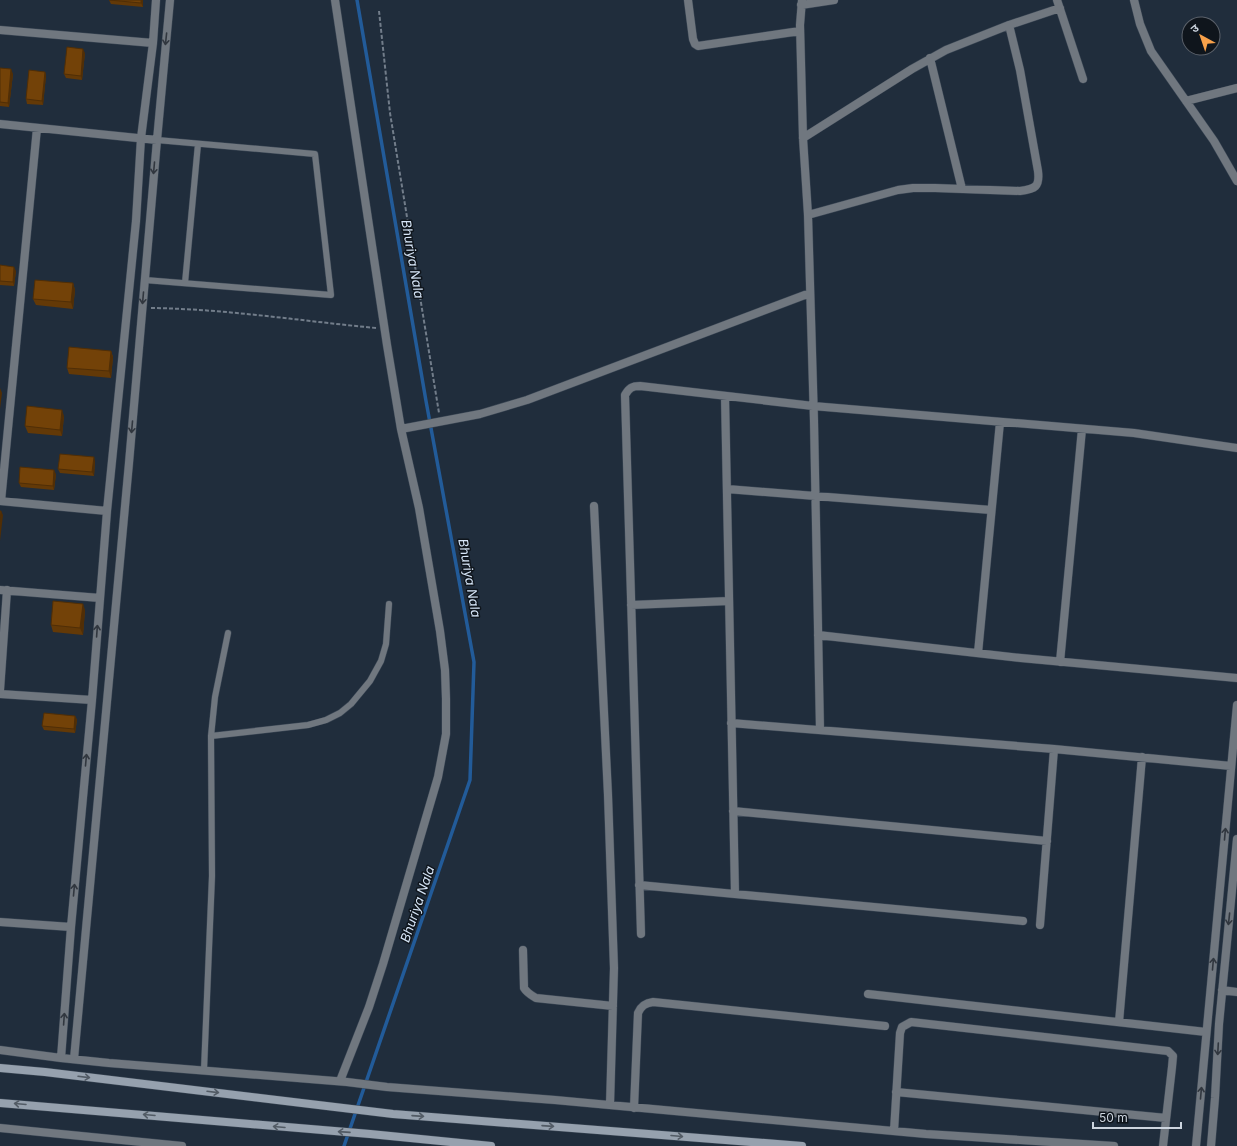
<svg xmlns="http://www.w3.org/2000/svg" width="1237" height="1146" font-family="Inter,'Noto Sans Devanagari',sans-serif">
<rect width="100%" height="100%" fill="#202d3c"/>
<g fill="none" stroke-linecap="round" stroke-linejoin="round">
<path stroke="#225b99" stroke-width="3.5" d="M344,1146L470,780L474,662L426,401L357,0"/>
<g stroke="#3c4856" stroke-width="7">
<path id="lane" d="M145,280L331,295L315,154L157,140
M185,283L198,144
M211,736L308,725L326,720L340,713L351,704L370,681L381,661L386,644L389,604
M204,1070L212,876L211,736L215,697L228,633"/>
</g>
<g stroke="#3c4856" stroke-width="9">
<path id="street" d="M335,0L387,345L401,429L419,508L440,631L445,670L446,699V734L438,777L383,964L369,1007L340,1081
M688,0L693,39L695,44L698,46L800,31
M802,0L800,25L803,138L808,215L814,421L820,730
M1057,0L1083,79
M1134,0L1140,24L1151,51L1214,141L1237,181
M801,5L834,0
M0,30L153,43
M930,58L962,189
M1186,101L1237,88
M0,124L157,140
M803,138L912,69L946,50L1009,25L1060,8
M808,215L898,190L913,188H935L1020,191C1035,189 1040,187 1038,171L1020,70L1009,25
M725,396L735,894
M401,429L480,414L527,400L810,293
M727,489L991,510
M0,501L107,511
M1,501L37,128
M594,506L608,795L614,968L610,1105
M0,590L100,598
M631,605L729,601
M818,635L1021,658L1237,678
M978,653L1000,422
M1060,662L1082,429
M0,690L7,590
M0,694L92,700
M731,723L1054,749L1231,766
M733,811L1047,841
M639,885L1023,921
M0,922L71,927
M1040,925L1054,749
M641,934L625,395C629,388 632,386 640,386L813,406L1134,433L1237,448
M523,950L524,988C527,993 531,995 536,998L613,1006
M1222,990L1237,992
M868,994L1206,1032
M1119,1022L1142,757
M0,1050L61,1058L109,1063L347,1082L387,1087L555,1100L926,1134L1114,1146
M61,1058L71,927L92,700L107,511L136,221L141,138L153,43L156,0
M74,1059L129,463L157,140L170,0
M896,1092L1166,1118
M634,1108L638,1013C641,1006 645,1003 653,1002L885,1026
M0,1128L182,1146
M894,1131L900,1033L902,1027L911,1022L1168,1051L1173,1056L1172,1067L1163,1146
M1196,1146L1237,705
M1211,1146L1215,1098L1219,1024L1237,839"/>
</g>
<g stroke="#3c4856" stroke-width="9">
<path id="secondary" d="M0,1068L45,1072L393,1114L802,1146
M0,1103L370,1134L491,1146"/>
</g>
<path stroke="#727d8a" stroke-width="2" stroke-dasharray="4 2" stroke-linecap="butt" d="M379,11L390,113L439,413
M151,308C227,309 301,321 376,328"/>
<use href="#lane" stroke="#70777f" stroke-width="6"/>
<use href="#street" stroke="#70777f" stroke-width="8"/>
<use href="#secondary" stroke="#96a1ae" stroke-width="8"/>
</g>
<path fill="#633907" d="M109,0H143V7L111,4Z
M85,53L82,80L66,78L64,74Z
M0,68L13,74L9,107L0,106Z
M45,72L46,76L43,105L27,104L26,99Z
M0,265L16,271L14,286L0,285Z
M73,283L75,290L73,309L36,305L33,299Z
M111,351L113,357L111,378L69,374L67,368Z
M64,416L62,436L28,433L25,426Z
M95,461L94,476L60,473L58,469Z
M56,474L54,490L21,487L19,483Z
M85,610L83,635L53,632L51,625Z
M75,716L77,720L75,733L44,730L42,726Z"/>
<path fill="#502e06" d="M141,0H143V7L141,3Z
M83,49L85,53L82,80L81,76Z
M11,69L13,74L9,107L8,103Z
M45,72L46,76L43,105L42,101Z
M14,267L16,271L14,286L13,282Z
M73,283L75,290L73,309L71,302Z
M111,351L113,357L111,378L109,371Z
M0,388L2,393L0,409Z
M62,410L64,416L62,436L60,430Z
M94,457L95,461L94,476L92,472Z
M54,470L56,474L54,490L53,486Z
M1,511L3,515L0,541V522Z
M83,604L85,610L83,635L80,628Z
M75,716L77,720L75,733L74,729Z"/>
<path fill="#734208" stroke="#502e06" d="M109,0H141V3Z
M67,47L83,49L81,76L64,74Z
M0,68L11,69L8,103L0,102Z
M29,70L45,72L42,101L26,99Z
M0,265L14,267L13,282L0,281Z
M35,280L73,283L71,302L33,299Z
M69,347L111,351L109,371L67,368Z
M27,406L62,410L60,430L25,426Z
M60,454L94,457L92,472L58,469Z
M20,467L54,470L53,486L19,483Z
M0,511H1L0,522Z
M53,601L83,604L80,628L51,625Z
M44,713L75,716L74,729L42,726Z"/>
<defs><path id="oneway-shaft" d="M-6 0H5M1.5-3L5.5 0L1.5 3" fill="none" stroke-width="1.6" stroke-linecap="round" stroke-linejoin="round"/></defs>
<g stroke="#31373f">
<use href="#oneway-shaft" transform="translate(166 39) rotate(96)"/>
<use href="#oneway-shaft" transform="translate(154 168) rotate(95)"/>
<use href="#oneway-shaft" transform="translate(143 298) rotate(95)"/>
<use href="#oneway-shaft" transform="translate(132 427) rotate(95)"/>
<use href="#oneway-shaft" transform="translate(97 631) rotate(-86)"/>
<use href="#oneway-shaft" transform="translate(86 760) rotate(-85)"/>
<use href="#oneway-shaft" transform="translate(1225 834) rotate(-85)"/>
<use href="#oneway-shaft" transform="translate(74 890) rotate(-85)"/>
<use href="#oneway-shaft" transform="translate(1229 919) rotate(96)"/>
<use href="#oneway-shaft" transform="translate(1213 964) rotate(-85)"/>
<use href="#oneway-shaft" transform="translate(64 1019) rotate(-86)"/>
<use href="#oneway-shaft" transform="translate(1218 1049) rotate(93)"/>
<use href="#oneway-shaft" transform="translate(1201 1093) rotate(-85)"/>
</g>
<g stroke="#525b65">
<use href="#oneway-shaft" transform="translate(84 1077) rotate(7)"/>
<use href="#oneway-shaft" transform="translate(213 1092) rotate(7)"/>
<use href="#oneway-shaft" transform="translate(20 1104) rotate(-175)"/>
<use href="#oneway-shaft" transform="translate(149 1115) rotate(-175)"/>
<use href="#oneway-shaft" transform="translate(418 1116) rotate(4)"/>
<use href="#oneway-shaft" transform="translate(548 1126) rotate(4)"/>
<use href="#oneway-shaft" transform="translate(279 1127) rotate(-175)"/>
<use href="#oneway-shaft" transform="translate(344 1132) rotate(-176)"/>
<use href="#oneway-shaft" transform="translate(677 1136) rotate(5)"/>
</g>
<g text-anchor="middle" stroke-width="3" stroke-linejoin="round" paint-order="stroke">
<g font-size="13" font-style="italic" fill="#d7e6f8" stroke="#0f151c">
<text transform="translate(413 259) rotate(80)" y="5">Bhuriya Nala</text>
<text transform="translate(470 578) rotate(80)" y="5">Bhuriya Nala</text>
<text transform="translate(417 904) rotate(-71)" y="5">Bhuriya Nala</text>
</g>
</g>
<g transform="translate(1201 36) rotate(320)"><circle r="19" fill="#0f151c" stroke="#5b616a"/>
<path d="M0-3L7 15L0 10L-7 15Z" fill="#f8a14a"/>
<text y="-6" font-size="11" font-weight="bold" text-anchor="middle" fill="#ccd4de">उ</text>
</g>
<path d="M1093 1122v6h88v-6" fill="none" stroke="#ccd4de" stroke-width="2"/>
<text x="1099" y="1122" font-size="12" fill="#ccd4de" stroke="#0f151c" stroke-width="3" paint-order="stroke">50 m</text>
</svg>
